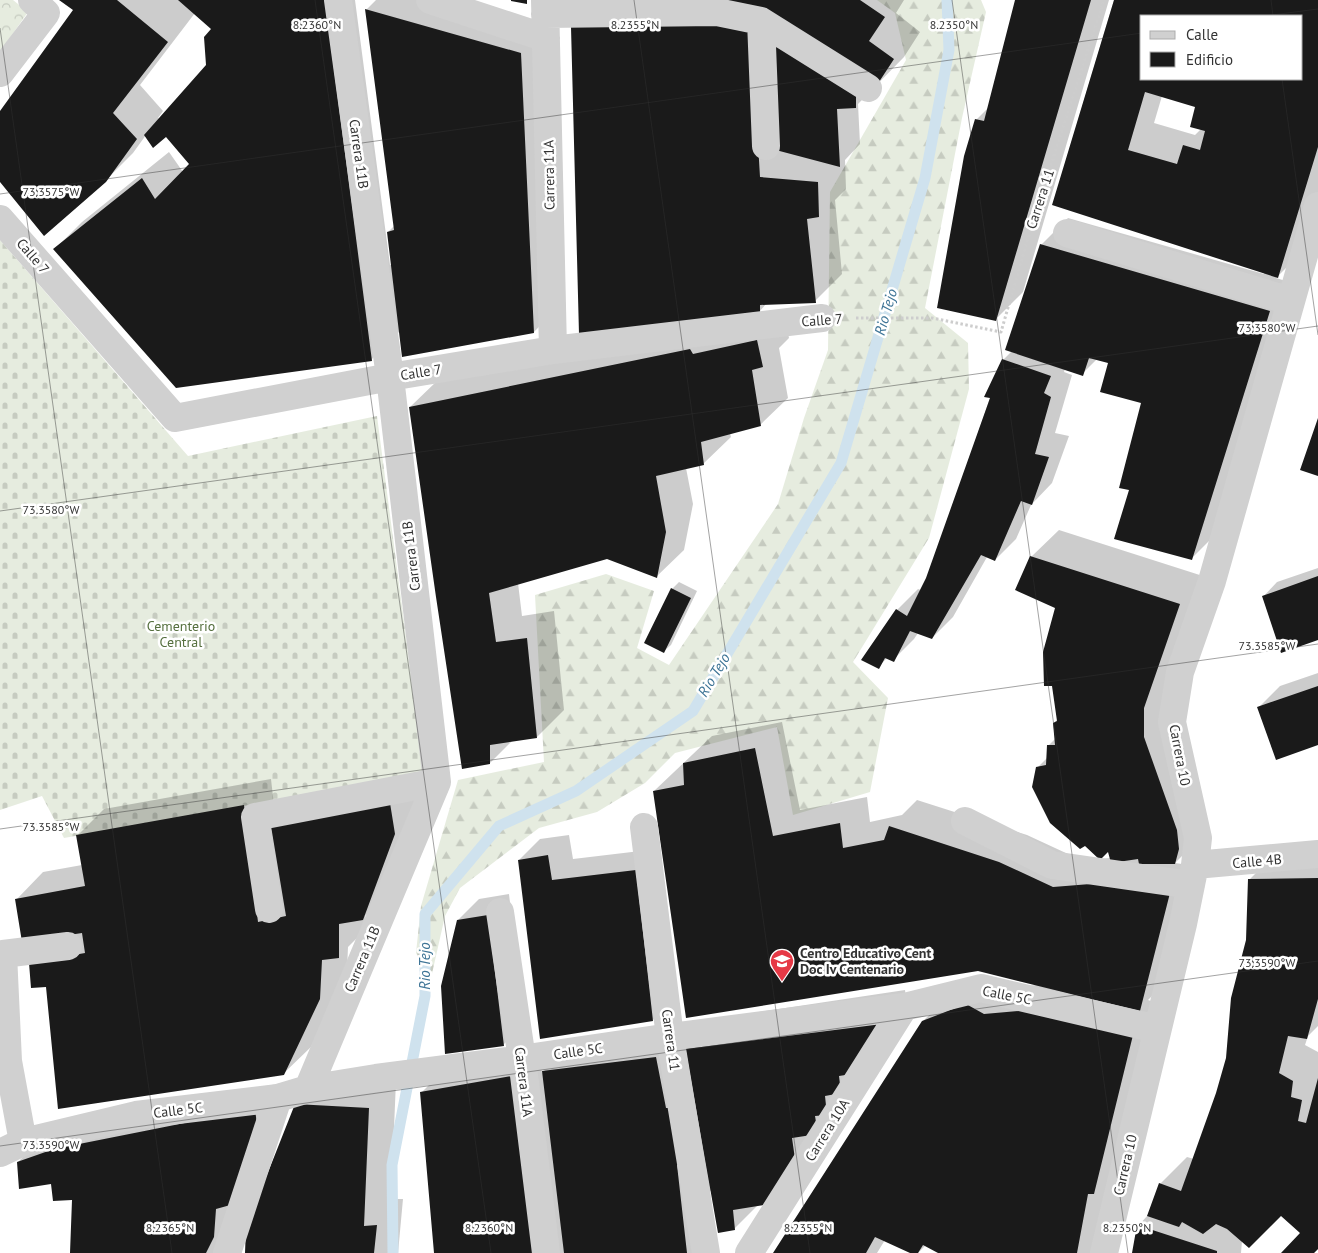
<svg xmlns="http://www.w3.org/2000/svg" width="1318" height="1253" font-family="'PT Sans',sans-serif">
<defs>
<pattern id="forest-firs" width="22" height="20" patternUnits="userSpaceOnUse" patternTransform="scale(1.25)"><rect width="22" height="20" fill="#e6ecdf"/><path d="M5 1l3.5 6h-7zM16 11l3.5 6h-7z" fill="#c6cbc0"/></pattern>
<pattern id="cemetery-stones" width="16" height="16" patternUnits="userSpaceOnUse" patternTransform="scale(1.25)"><rect width="16" height="16" fill="#e6ecdf"/><path d="M2 7V4a2 2 0 0 1 4 0v3zM10 15v-3a2 2 0 0 1 4 0v3z" fill="#c6cbc0"/></pattern>
<pattern id="park-crowns" width="20" height="18" patternUnits="userSpaceOnUse" patternTransform="scale(1.25)"><rect width="20" height="18" fill="#e6ecdf"/><path d="M2 6a3 3 0 1 1 6 0M12 15a3 3 0 1 1 6 0" fill="none" stroke="#c6cbc0"/></pattern>
</defs>
<rect width="100%" height="100%" fill="#fff"/>
<path fill="url(#forest-firs)" d="M877,0H981L986,12L962,118L925,308L968,343L969,389L929,538L853,662L888,698L870,792L793,815L777,727L675,753L645,783L597,812L539,828L460,888L445,916L431,978L416,953L421,906L458,780L544,762L535,595L606,574L654,591L637,648L669,665L778,504L804,418L828,350L830,192L906,60L895,13Z"/>
<path fill="url(#cemetery-stones)" d="M0,240L188,456L377,416L424,774L64,838L42,796L0,810Z"/>
<path fill="url(#park-crowns)" d="M0,0H13L28,12L0,52Z"/>
<path fill="#0003" fill-rule="evenodd" d="M61,0H355L390,265H392L388,232L395,225L366,10L376,0H454L547,26L561,304L534,332L400,331L371,360L55,249L82,222L169,152L183,172L190,164L166,136L146,135L133,153L105,181L0,180V113L75,9ZM195,13L213,29L207,66L160,119L158,118L163,111L140,85Z
M606,0H904L896,13L920,32L904,57L858,104L860,144L845,160L846,189L835,200L842,274L815,301L766,304L760,311Z
M1017,0H1109L1023,292L996,319L976,120L989,107Z
M1114,0H1318V206L1305,249L1276,278L1296,284L1219,531L1192,558L1130,489L1143,402L1109,362L1097,359L1082,374L1065,369L1064,372L1072,375L1055,433L1069,436L1052,483L1031,505L1016,539L995,560L987,557L953,617L932,638L918,633L914,639L893,660L887,658L878,667L863,659L897,610L918,589L921,590L928,578L1003,360L1012,351L1041,245L1068,218L1264,274V272L1053,204ZM1142,16H1302V79H1142ZM1162,96L1197,106L1201,129L1195,135L1154,123Z
M784,313L789,338L779,348L788,398L760,425L730,433L731,437L703,464L686,468L693,504L684,550L656,577L607,558L518,583L522,616L554,611L564,710L537,737L513,740L490,763L410,407L438,380Z
M1059,530L1206,577L1170,680L1202,836L1175,863L1196,866L1166,982L1148,1000L1160,1004L1098,1253H941L926,1245L918,1253H913L885,1240L877,1253H775L923,1021L951,994L1037,985L654,791L712,736L782,722L800,810L867,797L870,822L902,815L917,800L1027,835L1081,860L1111,858L1108,850L1037,768L1048,757V746L1056,738L1054,723L1058,719L1056,607L1031,557Z
M1318,568V639L1263,597L1277,582Z
M679,582L697,591L671,645L664,651L672,589Z
M1318,673V744L1259,707L1280,686Z
M417,777L422,806L389,892L365,916V930L348,947L347,971L311,1047L283,1074L47,986L30,963L16,900L43,872L82,865L77,836L104,809L271,779L276,823Z
M569,835L573,859L657,849L674,999L653,1020L519,860L540,839Z
M1276,853H1318V1026L1308,1036L1305,1045L1318,1052V1249L1314,1253H1283L1302,1233L1281,1215L1242,1241L1241,1253H1133L1138,1226L1148,1215L1160,1184L1187,1157L1194,1159L1217,1094L1227,1058L1247,940L1249,880Z
M509,894L524,1024L503,1045L458,920L479,899Z
M905,990L908,1013L758,1205L734,1229L712,1190L710,1191L717,1253H436L422,1092L449,1065L539,1050L542,1073L570,1045L713,1019Z
M396,1081L391,1199H403L398,1253H247L296,1105Z
M282,1083L218,1253H71L73,1198L52,1183L18,1162L45,1135L83,1122Z"/>
<g fill="none" stroke-linecap="round" stroke-linejoin="round">
<path stroke="#cfe2ee" stroke-width="11" d="M393,1253L392,1165L425,996V914L499,826L576,791L693,711L841,463L925,178L949,50L947,0"/>
</g>
<path fill="#1a1a1a" fill-rule="evenodd" d="M59,0H117L168,42L113,113L137,139L106,182L44,236L0,182V111L73,10Z
M178,0H325L372,361L176,388L53,249L142,178L155,199L189,164L166,137L153,148L144,135L206,65L204,37L211,29Z
M511,0H527V4L511,1Z
M728,0H860L885,17L869,41L894,59L877,85L728,3Z
M1015,0H1091L996,321L937,308L964,156L975,119L984,121Z
M1114,0H1318V147L1278,278L1052,205ZM1142,16H1302V79H1142ZM1145,92L1195,107L1190,127L1205,131L1200,150L1183,145L1177,164L1128,150Z
M365,9L521,53L534,333L402,357L387,232L394,230Z
M680,19L751,26L760,177L818,182L819,217L807,219L816,303L760,305V312L579,334L571,27Z
M771,42L856,90V108L837,109L840,167L772,149Z
M1040,244L1270,311L1192,560L1114,539L1129,490L1119,488L1141,403L1100,392L1108,363L1089,358L1083,376L1005,350Z
M757,340L763,367L752,370L761,426L701,442L704,465L656,476L666,532L657,578L607,559L489,593L496,642L527,638L537,738L490,745V764L462,769L436,597L409,407L690,349L693,354Z
M1002,359L1051,376L1044,393L1051,397L1035,454L1049,457L1032,505L1021,501L995,561L981,555L932,639L910,631L894,662L885,658L879,669L861,660L896,609L907,616L926,578L990,398L984,397Z
M1318,418V476L1300,470Z
M1030,556L1180,604L1144,708V737L1177,830L1179,849L1175,864H1139L1138,859L1111,863L1108,852L1100,860L1085,846L1080,849L1050,823L1032,787L1036,767L1046,765L1047,745H1055L1053,723L1057,721L1052,686H1044L1043,652L1055,608L1015,590Z
M1318,576V640L1281,653L1262,596Z
M671,588L691,598L664,653L644,643Z
M1318,686V745L1276,760L1257,707Z
M755,748L773,836L840,823L843,848L884,840L889,826L999,862L1053,887L1103,883L1170,893L1140,1011L978,971L686,1018L653,791L684,785L683,763Z
M390,803L395,834L363,920L339,924V958L322,960L320,999L284,1075L58,1109L46,987L31,988L29,963L85,953L82,933L22,942L15,899L85,886L76,835L244,805L258,922L286,916L271,826Z
M548,855L552,880L636,870L653,1021L540,1039L518,860Z
M1318,878V999L1307,1039L1288,1036L1279,1073L1293,1081L1291,1097L1302,1100L1298,1121L1306,1123L1318,1078V1249L1314,1253H1281L1300,1233L1281,1216L1249,1248L1227,1229L1216,1224L1203,1234L1182,1222L1179,1227L1147,1216L1159,1183L1181,1191L1216,1093L1226,1058L1231,998L1246,940L1248,879Z
M488,915L504,1046L445,1054L441,986L457,920Z
M966,1004L984,1014L1054,1008L1134,1031L1094,1194H1088L1077,1253H938L923,1245L918,1253H910L875,1237L866,1253H773L922,1021Z
M878,1017L882,1041L858,1073L839,1076L841,1093L825,1096L827,1115L815,1116L818,1134L792,1138L795,1159L764,1205L733,1210L735,1230L718,1233L685,1046Z
M656,1057L666,1108H675L684,1164L677,1165L687,1253H564L542,1071Z
M512,1076L533,1253H434L420,1092Z
M295,1104L369,1108L364,1226L377,1225L374,1253H245L246,1228Z
M255,1109L257,1125L234,1204L216,1209L214,1237L206,1253H70L72,1200L53,1201L51,1184L19,1189L17,1162L54,1149Z
M1137,1225L1217,1251V1253H1132Z"/>
<g fill="none" stroke-linecap="round" stroke-linejoin="round">
<path stroke="#cdcdcd" stroke-width="3" stroke-dasharray="2.5 2.5" stroke-linecap="butt" d="M1043,193L1045,209
M856,318H932L1001,332L1033,221L1104,0"/>
<path stroke="#d0d0d0" stroke-width="28" d="M430,0L546,38
M545,0L553,350
M545,14L717,12L761,21L868,88
M761,21L766,146
M0,73L46,13L32,0
M0,219L175,418L390,377L553,350L822,318
M1067,233L1290,301
M965,821L1052,865L1191,885
M644,827L670,1037L706,1253
M1195,865L1318,854
M269,909L255,817L437,782
M500,912L522,1059L546,1253
M308,1089L437,782L390,377L338,0
M23,1142L8,1061L3,954L68,946
M0,1153L23,1142L136,1115L278,1098L308,1089L376,1078L522,1059L670,1037L904,1007L981,988L1157,1029
M227,1253L278,1098
M749,1253L904,1007
M1104,1253L1183,924L1195,865L1198,838L1172,722L1180,672L1212,581L1318,206"/>
</g>
<path fill="none" stroke="#333" stroke-width="1" stroke-opacity="0.45" d="M315,0L491,1253M634,0L810,1253M952,0L1128,1253M1271,0L1273,16M1264,16L1318,9M0,28L172,1253M1282,79L1318,335M0,194L1142,33M0,511L1318,326M0,829L1318,644M0,1146L1318,961"/>
<defs>
<g id="school-pin" transform="scale(1.25)"><path d="M0 17L-7.5 6A9.5 9.5 0 1 1 7.5 6Z" fill="#e63946" stroke="#fff"/><path d="M0-5L7-2L0 1L-7-2ZM-4 1L0 2.5L4 1V4Q0 6-4 4Z" fill="#fff"/></g>
</defs>
<g fill-rule="evenodd">
<use href="#school-pin" x="782" y="961"/>
</g>
<g text-anchor="middle" stroke-width="5" stroke-linejoin="round" paint-order="stroke">
<g font-size="14" fill="#333" stroke="#fff">
<text transform="translate(359 154) rotate(82)" y="5">Carrera 11B</text>
<text transform="translate(549 175) rotate(-91)" y="5">Carrera 11A</text>
<text transform="translate(1040 199) rotate(-72)" y="5">Carrera 11</text>
<text transform="translate(33 256) rotate(49)" y="5">Calle 7</text>
<text transform="translate(822 320) rotate(-4)" y="5">Calle 7</text>
<text transform="translate(421 372) rotate(-9)" y="5">Calle 7</text>
<text transform="translate(411 556) rotate(-97)" y="5">Carrera 11B</text>
<text transform="translate(1180 755) rotate(79)" y="5">Carrera 10</text>
<text transform="translate(1257 861) rotate(-5)" y="5">Calle 4B</text>
<text transform="translate(362 959) rotate(-67)" y="5">Carrera 11B</text>
<text transform="translate(1007 995) rotate(11)" y="5">Calle 5C</text>
<text transform="translate(671 1040) rotate(82)" y="5">Carrera 11</text>
<text transform="translate(578 1051) rotate(-8)" y="5">Calle 5C</text>
<text transform="translate(524 1082) rotate(83)" y="5">Carrera 11A</text>
<text transform="translate(178 1110) rotate(-7)" y="5">Calle 5C</text>
<text transform="translate(827 1130) rotate(-58)" y="5">Carrera 10A</text>
<text transform="translate(1125 1165) rotate(-77)" y="5">Carrera 10</text>
</g>
<g font-size="14" fill="#56703f" stroke="#fff">
<text x="181" y="631">Cementerio<tspan x="181" dy="16">Central</tspan></text>
</g>
<g font-size="14" font-weight="bold" fill="#333" stroke="#fff" text-anchor="start">
<text x="800" y="958">Centro Educativo Cent<tspan x="800" dy="16">Doc Iv Centenario</tspan></text>
</g>
<g font-size="15" font-style="italic" fill="#3f7597" stroke="#fff">
<text transform="translate(886 312) rotate(-74)" y="5">Rio Tejo</text>
<text transform="translate(714 675) rotate(-59)" y="5">Rio Tejo</text>
<text transform="translate(425 966) rotate(-90)" y="5">Rio Tejo</text>
</g>
</g>
<g font-size="12" text-anchor="middle" fill="#333" stroke="#fff" stroke-width="5" stroke-linejoin="round" paint-order="stroke">
<text x="317" y="29">8.2360°N</text>
<text x="635" y="29">8.2355°N</text>
<text x="954" y="29">8.2350°N</text>
<text x="51" y="196">73.3575°W</text>
<text x="1267" y="332">73.3580°W</text>
<text x="51" y="514">73.3580°W</text>
<text x="1267" y="650">73.3585°W</text>
<text x="51" y="831">73.3585°W</text>
<text x="1267" y="967">73.3590°W</text>
<text x="51" y="1149">73.3590°W</text>
<text x="170" y="1232">8.2365°N</text>
<text x="489" y="1232">8.2360°N</text>
<text x="808" y="1232">8.2355°N</text>
<text x="1127" y="1232">8.2350°N</text>
</g>
<rect x="1140" y="15" width="162" height="65" fill="#ffffff" stroke="#adadad"/>
<rect x="1150" y="31" width="25" height="8" fill="#d0d0d0" stroke="#adadad"/>
<text x="1186" y="40" font-size="15" fill="#333333">Calle</text>
<rect x="1150" y="52" width="25" height="15" fill="#1a1a1a" stroke="#adadad"/>
<text x="1186" y="65" font-size="15" fill="#333333">Edificio</text>
</svg>
